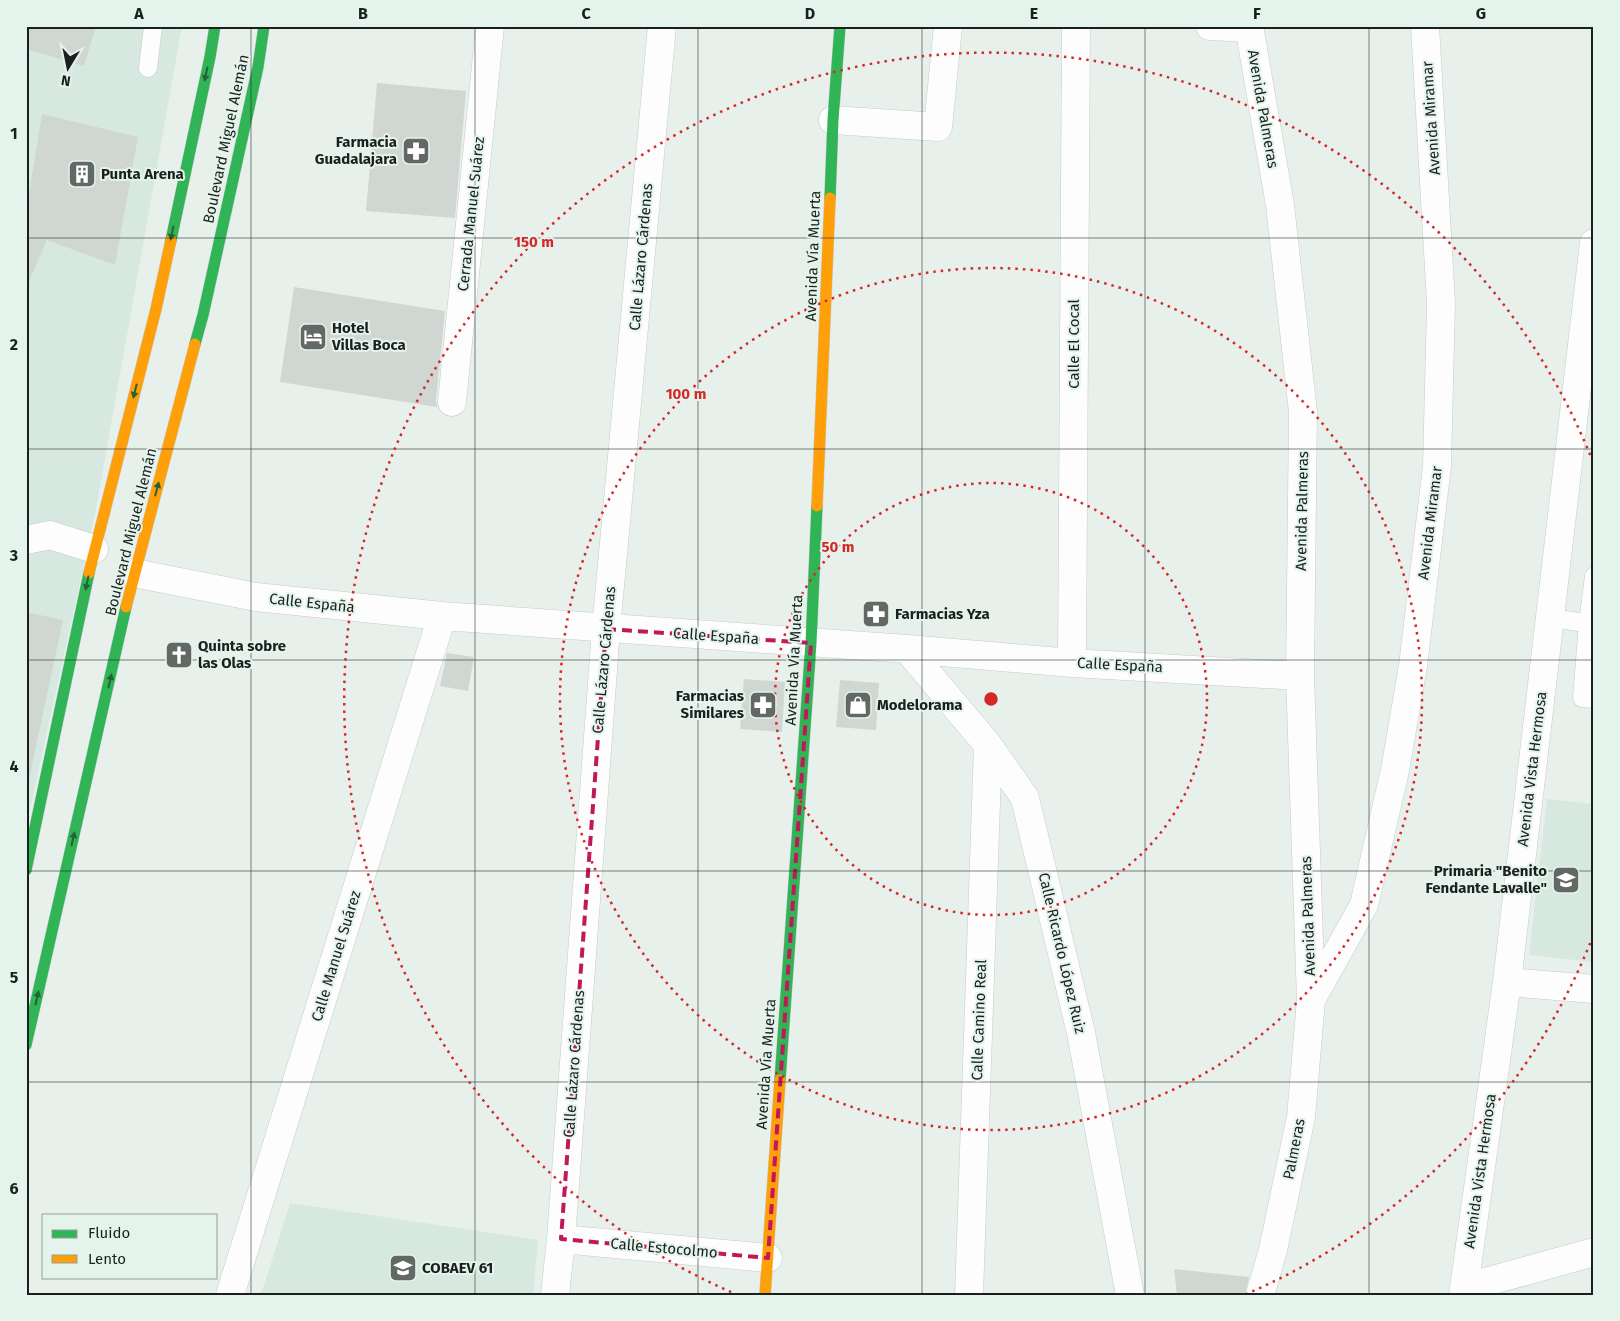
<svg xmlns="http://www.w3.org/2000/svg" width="1620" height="1321" font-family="'Fira Sans',sans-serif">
<rect width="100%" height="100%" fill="#e8f0ec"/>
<path fill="#d7e8e0" d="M26,26H182L96,509L26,828Z
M1547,799L1594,804V962L1529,955Z
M290,1203L538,1240L533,1295H261Z"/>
<path fill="#d0d7d3" d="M26,26H96L84,66L26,49Z
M377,83L466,91L455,218L366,211Z
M42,114L138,137L115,265L47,240L26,288V212Z
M294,287L445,311L436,400L437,407L280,382Z
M26,612L63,620L26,793Z
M447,653L474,657L468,691L440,686Z
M744,679L785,682L782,732L740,729Z
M840,680L879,683L876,730L836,727Z
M1174,1269L1249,1277L1245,1295H1177Z"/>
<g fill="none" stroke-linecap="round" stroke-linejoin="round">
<g stroke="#c5ccc9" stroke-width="19">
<path id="lane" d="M148,68L153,26
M1594,576L1588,623L1582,698L1594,699
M1550,618L1594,624"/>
</g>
<g stroke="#c5ccc9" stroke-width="29">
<path id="street" d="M1210,26L1250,28
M1249,26L1280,205L1303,412L1300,676L1311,1000L1301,1117L1273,1250L1260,1295
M833,120L938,127L948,26
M452,402L490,26
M26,540L50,535L94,549
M134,573L256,597L442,616L907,649L1072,663L1300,676
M907,649L988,745L1025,798L1081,1033L1130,1295
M1072,663L1076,26
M1507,982L1594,989
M1311,1000L1364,905L1395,770L1413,666L1437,466L1441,303L1425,26
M561,1239L768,1258
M1464,1288L1594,1252
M230,1295L442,616
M555,1295L561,1239L606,629L662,26
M969,1295L988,745
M1463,1295L1507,982L1594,243"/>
</g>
<g stroke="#c5ccc9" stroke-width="12">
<path id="fast" d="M830,198L833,120L840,26
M171,240L210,57L215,26
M195,344L203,315L258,67L264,26
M26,870L89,573
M26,1045L126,607
M780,1080L811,643L817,506"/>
</g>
<g stroke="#c5ccc9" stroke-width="12">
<path id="slow" d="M817,506L830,198
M89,573L156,309L171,240
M126,607L195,344
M765,1295L780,1080"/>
</g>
<use href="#lane" stroke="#fcfdfc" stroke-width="18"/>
<use href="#street" stroke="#fcfdfc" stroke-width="28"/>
<use href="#fast" stroke="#30b455" stroke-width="11"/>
<use href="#slow" stroke="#ff9f0a" stroke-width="11"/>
</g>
<defs><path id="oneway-solid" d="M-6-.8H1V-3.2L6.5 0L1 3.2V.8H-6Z" transform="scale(1.25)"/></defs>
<g fill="#246336">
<use href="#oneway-solid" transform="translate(206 74) rotate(102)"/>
<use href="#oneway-solid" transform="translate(172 233) rotate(102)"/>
<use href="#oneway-solid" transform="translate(135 391) rotate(104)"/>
<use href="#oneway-solid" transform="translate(157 489) rotate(-75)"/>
<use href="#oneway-solid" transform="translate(87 583) rotate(102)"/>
<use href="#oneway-solid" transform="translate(110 681) rotate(-77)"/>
<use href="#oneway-solid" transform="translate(73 839) rotate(-77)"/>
<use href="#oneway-solid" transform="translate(37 998) rotate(-77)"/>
</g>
<path fill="none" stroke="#c2185b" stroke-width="4" stroke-dasharray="10 6" stroke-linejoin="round" d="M606,629L811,643L768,1258L561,1239Z"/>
<path fill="none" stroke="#1a201d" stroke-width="1" stroke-opacity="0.55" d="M251,26V1295M475,26V1295M698,26V1295M922,26V1295M1145,26V1295M1369,26V1295M26,238H1594M26,449H1594M26,660H1594M26,871H1594M26,1082H1594"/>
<g fill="none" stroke="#d62828" stroke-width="2.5" stroke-dasharray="2.5 5">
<circle cx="991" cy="699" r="216"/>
<circle cx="991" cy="699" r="431"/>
<path d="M1593 936A647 647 0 0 1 1244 1295M738 1295A647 647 0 1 1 1593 462"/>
</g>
<defs>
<g id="pharmacy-square" transform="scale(1.4375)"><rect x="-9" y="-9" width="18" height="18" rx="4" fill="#626965" stroke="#e4f4ec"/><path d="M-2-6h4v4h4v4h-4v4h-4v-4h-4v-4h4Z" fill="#fff"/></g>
<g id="building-square" transform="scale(1.4375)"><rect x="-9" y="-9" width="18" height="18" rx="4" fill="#626965" stroke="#e4f4ec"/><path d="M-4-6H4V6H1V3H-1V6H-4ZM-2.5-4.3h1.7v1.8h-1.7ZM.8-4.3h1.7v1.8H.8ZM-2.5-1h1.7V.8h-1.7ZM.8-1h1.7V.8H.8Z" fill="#fff"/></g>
<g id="hotel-square" transform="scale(1.4375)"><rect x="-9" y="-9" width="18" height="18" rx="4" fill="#626965" stroke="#e4f4ec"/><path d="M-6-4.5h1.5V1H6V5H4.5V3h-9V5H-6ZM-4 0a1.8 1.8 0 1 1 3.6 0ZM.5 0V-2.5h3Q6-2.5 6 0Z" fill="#fff"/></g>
<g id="church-square" transform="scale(1.4375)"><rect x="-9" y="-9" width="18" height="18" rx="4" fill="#626965" stroke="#e4f4ec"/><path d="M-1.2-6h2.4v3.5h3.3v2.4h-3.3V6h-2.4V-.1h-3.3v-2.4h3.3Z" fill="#fff"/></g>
<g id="shop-square" transform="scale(1.4375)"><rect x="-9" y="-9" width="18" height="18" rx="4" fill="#626965" stroke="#e4f4ec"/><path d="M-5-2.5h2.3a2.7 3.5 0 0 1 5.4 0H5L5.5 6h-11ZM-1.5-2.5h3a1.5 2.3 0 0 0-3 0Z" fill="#fff"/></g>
<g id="school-square" transform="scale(1.4375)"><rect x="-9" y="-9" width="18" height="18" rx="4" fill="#626965" stroke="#e4f4ec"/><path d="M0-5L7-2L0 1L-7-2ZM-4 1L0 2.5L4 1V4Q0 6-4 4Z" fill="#fff"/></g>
</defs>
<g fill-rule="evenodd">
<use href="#pharmacy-square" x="416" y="151"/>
<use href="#building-square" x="82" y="174"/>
<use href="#hotel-square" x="313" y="337"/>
<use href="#pharmacy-square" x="876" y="614"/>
<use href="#church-square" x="179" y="655"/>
<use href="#pharmacy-square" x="763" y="705"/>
<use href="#shop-square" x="858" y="705"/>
<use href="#school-square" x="1566" y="880"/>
<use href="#school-square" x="403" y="1268"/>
</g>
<g text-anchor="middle" stroke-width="4" stroke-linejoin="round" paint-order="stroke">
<g font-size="15" fill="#1a201d" stroke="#e4f4ec">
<text transform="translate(1263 109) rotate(80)" y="5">Avenida Palmeras</text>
<text transform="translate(1431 118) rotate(-94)" y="5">Avenida Miramar</text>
<text transform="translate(226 139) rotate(-78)" y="5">Boulevard Miguel Alemán</text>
<text transform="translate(471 214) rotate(-84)" y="5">Cerrada Manuel Suárez</text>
<text transform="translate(813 256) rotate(-88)" y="5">Avenida Vía Muerta</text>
<text transform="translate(641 257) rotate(-85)" y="5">Calle Lázaro Cárdenas</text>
<text transform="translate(1074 344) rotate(-90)" y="5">Calle El Cocal</text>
<text transform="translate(1302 511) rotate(-89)" y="5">Avenida Palmeras</text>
<text transform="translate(1430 523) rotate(-83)" y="5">Avenida Miramar</text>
<text transform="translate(131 532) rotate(-76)" y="5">Boulevard Miguel Alemán</text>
<text transform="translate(312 603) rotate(6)" y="5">Calle España</text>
<text transform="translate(716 636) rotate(4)" y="5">Calle España</text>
<text transform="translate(604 660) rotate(-85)" y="5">Calle Lázaro Cárdenas</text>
<text transform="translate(794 660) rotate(-87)" y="5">Avenida Vía Muerta</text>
<text transform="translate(1120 665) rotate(3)" y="5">Calle España</text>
<text transform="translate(1532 769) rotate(-83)" y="5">Avenida Vista Hermosa</text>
<text transform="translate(1308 916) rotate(-92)" y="5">Avenida Palmeras</text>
<text transform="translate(1062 953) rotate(77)" y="5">Calle Ricardo López Ruiz</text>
<text transform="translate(336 956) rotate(-73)" y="5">Calle Manuel Suárez</text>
<text transform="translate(979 1020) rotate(-88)" y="5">Calle Camino Real</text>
<text transform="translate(574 1064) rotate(-86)" y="5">Calle Lázaro Cárdenas</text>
<text transform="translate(766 1064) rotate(-86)" y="5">Avenida Vía Muerta</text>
<text transform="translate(1294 1149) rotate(-79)" y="5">Palmeras</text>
<text transform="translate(1480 1171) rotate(-82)" y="5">Avenida Vista Hermosa</text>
<text transform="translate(664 1248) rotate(5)" y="5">Calle Estocolmo</text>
</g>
<g font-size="15" font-weight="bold" fill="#1a201d" stroke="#e4f4ec" text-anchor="start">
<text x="397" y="147" text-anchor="end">Farmacia<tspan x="397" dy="17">Guadalajara</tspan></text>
<text x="101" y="179">Punta Arena</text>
<text x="332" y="333">Hotel<tspan x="332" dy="17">Villas Boca</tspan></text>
<text x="895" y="619">Farmacias Yza</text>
<text x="198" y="651">Quinta sobre<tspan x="198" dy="17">las Olas</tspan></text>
<text x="744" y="701" text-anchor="end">Farmacias<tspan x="744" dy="17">Similares</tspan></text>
<text x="877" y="710">Modelorama</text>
<text x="1547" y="876" text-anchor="end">Primaria "Benito<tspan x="1547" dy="17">Fendante Lavalle"</tspan></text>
<text x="422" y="1273">COBAEV 61</text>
</g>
</g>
<circle cx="991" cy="699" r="8" fill="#d62828" stroke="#e4f4ec" stroke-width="2.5"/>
<g font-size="15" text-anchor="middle" font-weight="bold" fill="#d62828" stroke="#e4f4ec" stroke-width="4" stroke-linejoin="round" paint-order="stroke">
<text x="534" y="247">150 m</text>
<text x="686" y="399">100 m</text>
<text x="838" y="552">50 m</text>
</g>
<rect width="1620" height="1321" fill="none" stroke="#e4f4ec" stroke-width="55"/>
<rect x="42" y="1214" width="175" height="65" fill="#e4f4ec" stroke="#939f99"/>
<rect x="52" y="1230" width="25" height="8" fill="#30b455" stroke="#939f99"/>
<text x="88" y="1238" font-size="15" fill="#1a201d">Fluido</text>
<rect x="52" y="1255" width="25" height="8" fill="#ff9f0a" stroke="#939f99"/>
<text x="88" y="1264" font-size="15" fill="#1a201d">Lento</text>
<g transform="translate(68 68) rotate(190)" stroke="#e4f4ec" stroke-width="4" paint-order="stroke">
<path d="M0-4L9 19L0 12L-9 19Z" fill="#1a201d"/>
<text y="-8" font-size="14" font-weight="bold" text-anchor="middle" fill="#1a201d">N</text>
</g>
<rect x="28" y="28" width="1564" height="1266" fill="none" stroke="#1a201d" stroke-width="2"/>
<g font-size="16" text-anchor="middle" font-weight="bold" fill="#1a201d">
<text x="139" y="19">A</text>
<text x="363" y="19">B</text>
<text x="586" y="19">C</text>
<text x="810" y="19">D</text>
<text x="1034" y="19">E</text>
<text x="1257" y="19">F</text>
<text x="1481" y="19">G</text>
<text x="14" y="139">1</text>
<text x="14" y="350">2</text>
<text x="14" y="561">3</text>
<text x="14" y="772">4</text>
<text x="14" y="983">5</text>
<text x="14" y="1194">6</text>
</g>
</svg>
